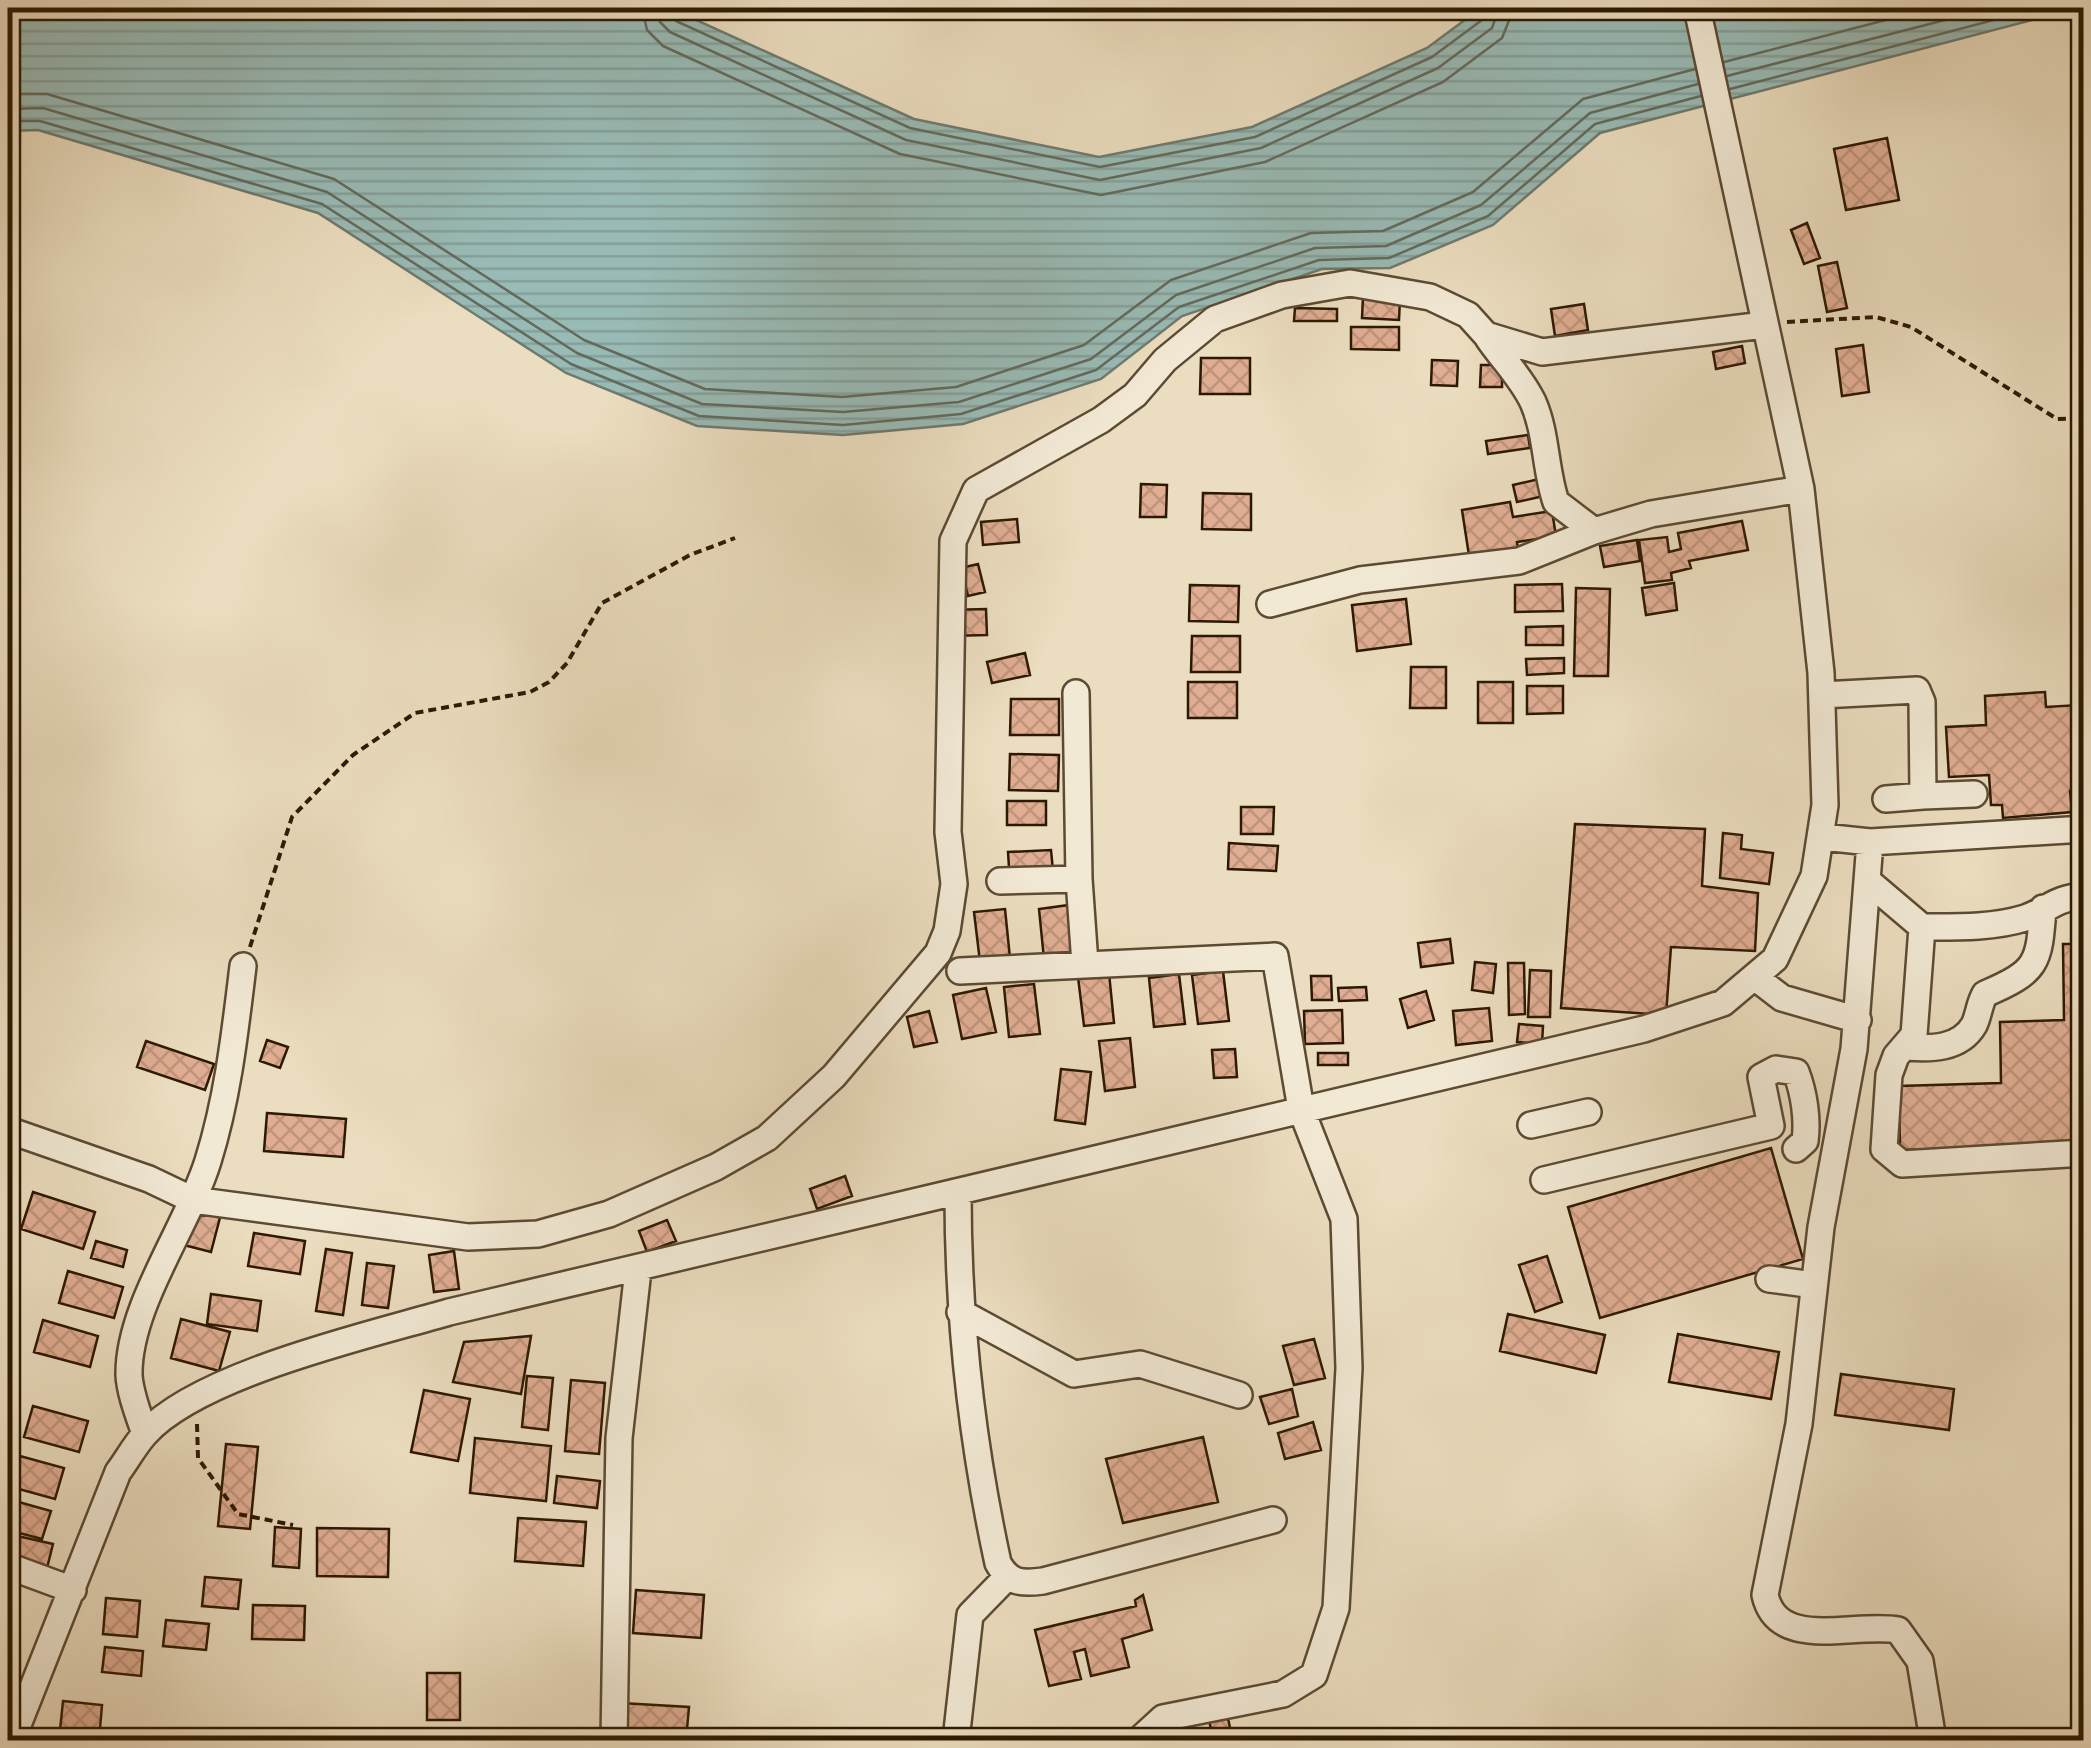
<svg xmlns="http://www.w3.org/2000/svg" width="2091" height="1748" font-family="Alegreya,serif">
<defs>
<pattern id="water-rules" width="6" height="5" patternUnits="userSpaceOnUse" patternTransform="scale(2.5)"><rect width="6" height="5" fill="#99bbb6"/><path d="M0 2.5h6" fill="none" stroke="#84a09b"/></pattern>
<pattern id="building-cross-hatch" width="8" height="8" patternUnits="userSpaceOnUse" patternTransform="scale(2.5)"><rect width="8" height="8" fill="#e0ad92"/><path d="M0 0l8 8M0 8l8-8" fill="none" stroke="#c0947c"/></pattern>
</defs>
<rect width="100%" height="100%" fill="#ebddbf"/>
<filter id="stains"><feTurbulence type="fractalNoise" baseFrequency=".002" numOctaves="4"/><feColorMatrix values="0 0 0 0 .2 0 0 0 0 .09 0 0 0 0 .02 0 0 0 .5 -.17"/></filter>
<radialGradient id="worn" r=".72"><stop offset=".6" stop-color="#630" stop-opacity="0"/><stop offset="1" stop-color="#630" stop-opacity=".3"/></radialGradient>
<path fill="url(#water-rules)" stroke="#6e7a6e" stroke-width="2.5" d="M8,8H670L914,119L1099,157L1252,127L1427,48L1481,8H2078L1600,133L1493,225L1390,268L1322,269L1182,316L1101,379L963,424L843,435L697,426L566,373L318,213L38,130L8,131Z"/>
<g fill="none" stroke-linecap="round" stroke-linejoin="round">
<path stroke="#636a5c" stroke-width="2.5" d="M642,8L647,30L663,46L900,154L1101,195L1265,162L1443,82L1502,38L1514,8
M657,8L660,22L670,32L906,140L1100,180L1261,148L1438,68L1492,28L1499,8
M669,8L676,21L910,128L1100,167L1255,137L1432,57L1482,20L1486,8
M1724,62L1932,8
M1727,76L1992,8
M1730,89L2040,8
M8,94H47L334,179L584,340L705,389L842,397L956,387L1084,345L1171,280L1311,233L1383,231L1473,192L1583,99L1695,69
M8,109L43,108L327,192L577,353L702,404L843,412L959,402L1091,359L1176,295L1315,248L1386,246L1481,205L1590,113L1698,84
M8,121H40L322,204L571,364L699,416L843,425L961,414L1096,370L1179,307L1319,260L1389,258L1488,216L1595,124L1701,96"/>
</g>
<path fill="url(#building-cross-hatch)" stroke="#2d1903" stroke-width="2.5" d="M1887,138L1899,200L1846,210L1834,149Z
M1807,223L1820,258L1804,264L1791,230Z
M1837,262L1847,308L1827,312L1818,266Z
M1363,297L1400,299L1399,320L1362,318Z
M1584,304L1588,330L1555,336L1551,309Z
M1295,308L1337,309V321H1294Z
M1351,327H1399V350L1351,349Z
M1863,345L1869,392L1842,396L1836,349Z
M1742,346L1745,363L1716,369L1713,352Z
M1201,358H1250V394H1200Z
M1432,360L1458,361L1457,386L1431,385Z
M1481,365H1502V387H1480Z
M1528,435L1530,448L1488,454L1486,441Z
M1544,478L1548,495L1517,502L1513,485Z
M1141,484L1167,485L1166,517H1140Z
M1203,493L1251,494V530L1202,529Z
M1510,502L1513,517L1552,511L1556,536L1517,542L1519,554L1470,562L1462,510Z
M1017,519L1019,542L983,545L981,522Z
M1742,521L1748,550L1689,561L1691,568L1671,573L1672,580L1645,583L1639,540L1667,537L1669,552L1681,549L1678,533Z
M1637,540L1640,561L1604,567L1600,546Z
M978,564L985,592L968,596L961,568Z
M1674,583L1677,610L1646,615L1642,588Z
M1562,584L1563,611L1515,612V585Z
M1190,585L1239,586L1238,622L1189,621Z
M1576,588L1610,589L1608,676H1574Z
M1406,599L1411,644L1357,651L1352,605Z
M986,609L987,635L949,636V610Z
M1563,626V645H1526V627Z
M1192,636H1240V672H1191Z
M1025,653L1030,675L992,683L987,662Z
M1564,658V673L1527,675L1526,659Z
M1411,667H1446V708H1410Z
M1188,682H1237V718H1188Z
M1478,682H1513V723H1478Z
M1527,686H1563V713L1527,714Z
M2045,692L2046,707L2079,705L2083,790L2070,791L2072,812L2003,818L2002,805H1991L1989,775L1949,777L1946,727L1986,725L1985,696Z
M1011,699H1059V735H1010Z
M1010,754L1059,755L1058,791L1009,790Z
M1007,801H1046V825H1007Z
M1241,807H1274L1273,834H1241Z
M1575,824L1705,829L1702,886L1758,893L1755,951L1671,947L1666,1015L1561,1008Z
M1723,833L1742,835L1741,849L1773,853L1769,884L1720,878Z
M1229,843L1278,846L1276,871L1228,869Z
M1051,850L1054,881L1010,883L1008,852Z
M1069,905L1075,955L1044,959L1039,909Z
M1005,909L1010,958L980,962L974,912Z
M2074,918H2084L2083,1145L1900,1150L1899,1086L2001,1083L2000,1022L2064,1020L2063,944H2074Z
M1450,939L1453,963L1421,967L1418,943Z
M1475,962L1496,964L1493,993L1472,990Z
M1508,963H1524L1525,1014L1509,1015Z
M1530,970L1551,971L1550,1017H1528Z
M1223,971L1229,1021L1198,1024L1192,975Z
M1109,973L1114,1023L1084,1026L1078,977Z
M1179,974L1185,1024L1154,1027L1149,978Z
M1311,976H1331L1332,1000H1312Z
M1034,984L1040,1034L1009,1037L1004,987Z
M1366,987L1367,1000L1339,1001L1338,988Z
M986,988L996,1032L962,1039L953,995Z
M1426,991L1434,1020L1408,1028L1400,999Z
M1489,1008L1492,1041L1456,1045L1453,1011Z
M1342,1010L1343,1043L1305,1044L1304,1011Z
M929,1011L937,1042L914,1047L907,1017Z
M1519,1024L1543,1026L1542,1044L1517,1042Z
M1130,1038L1135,1087L1105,1091L1099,1041Z
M267,1040L288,1047L280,1068L260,1061Z
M146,1041L214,1064L205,1090L137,1067Z
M1235,1049L1237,1077L1214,1078L1212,1050Z
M1318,1053H1348V1065H1318Z
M1061,1069L1091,1072L1085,1124L1055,1120Z
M267,1113L346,1119L343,1157L264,1151Z
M1771,1148L1803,1259L1600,1318L1568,1207Z
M845,1176L852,1196L817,1209L810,1189Z
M33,1192L95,1212L83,1249L21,1229Z
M195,1203L222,1210L211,1252L184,1245Z
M667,1220L676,1241L647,1252L639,1231Z
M254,1233L305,1241L300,1274L248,1266Z
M96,1241L127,1250L123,1267L91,1258Z
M326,1249L352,1253L343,1315L316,1311Z
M454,1251L459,1289L434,1292L429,1255Z
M1547,1256L1562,1302L1535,1312L1519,1265Z
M367,1263L394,1266L388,1308L362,1305Z
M68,1271L123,1287L114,1318L59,1303Z
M211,1294L261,1301L257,1331L207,1324Z
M1508,1314L1605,1335L1596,1373L1500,1351Z
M181,1319L230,1332L219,1371L171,1358Z
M43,1320L98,1336L90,1367L34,1352Z
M1678,1334L1779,1352L1771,1399L1669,1382Z
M531,1336L521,1394L453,1382L464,1342Z
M1314,1339L1325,1378L1294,1385L1283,1346Z
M1841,1374L1954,1389L1949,1430L1835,1415Z
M527,1376L553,1378L548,1430L522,1427Z
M571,1380L605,1383L599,1454L565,1451Z
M1292,1389L1298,1416L1269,1424L1260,1397Z
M424,1390L470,1399L458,1461L411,1452Z
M33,1406L88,1421L79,1452L24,1437Z
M1313,1422L1321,1450L1285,1459L1278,1433Z
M1203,1437L1218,1502L1123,1523L1106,1459Z
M475,1438L551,1446L546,1501L470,1493Z
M226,1444L258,1447L250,1529L218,1526Z
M9,1453L64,1468L55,1499L8,1486Z
M557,1476L600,1481L597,1508L554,1503Z
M8,1499L51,1511L42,1539L8,1530Z
M518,1518L586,1522L583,1566L515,1561Z
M275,1527L301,1529L299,1568L273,1566Z
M317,1528L389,1529L388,1577L317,1576Z
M13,1535L53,1544L47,1568L8,1559Z
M205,1577L241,1580L238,1609L202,1606Z
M636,1590L704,1595L701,1638L633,1633Z
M1143,1595L1152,1630L1122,1639L1129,1667L1091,1676L1085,1649L1074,1652L1081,1679L1049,1686L1035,1630L1136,1606L1135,1600Z
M106,1598L140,1601L137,1637L103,1634Z
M253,1605L305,1606L304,1640L252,1639Z
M166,1620L209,1624L206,1650L163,1646Z
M105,1647L143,1651L141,1676L102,1672Z
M427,1673H460V1720H427Z
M1224,1700L1232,1737L1213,1740L1206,1704Z
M63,1701L102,1705L99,1740H59Z
M621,1703L689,1707L686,1740H618Z"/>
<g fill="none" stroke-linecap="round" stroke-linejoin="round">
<g stroke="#5c4a32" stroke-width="30">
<path id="minor" d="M1488,338C1503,360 1521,377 1533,402C1547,434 1545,470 1556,502L1594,531
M1270,604L1360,580L1519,561L1594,531L1651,514L1801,489
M1076,693L1079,879
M1822,695L1917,690L1922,702L1923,796L1974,794
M1886,799L1923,796
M1823,837L1870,842L2084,829
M1870,842L1854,1049L1821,1227L1799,1424L1765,1595C1778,1652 1854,1622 1898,1630L1920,1661L1933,1740
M1000,881L1079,879L1085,964
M1869,882L1922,927L1914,1035L1896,1056L1889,1075L1884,1149L1902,1164L2084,1153
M1922,927C1956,927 1993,928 2025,918C2050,909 2055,898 2084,896
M960,971L1275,956L1301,1109L1344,1219L1349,1368L1336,1608L1314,1675L1283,1694L1163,1718L1139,1740
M1756,978L1782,998L1858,1020
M1907,1047C1931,1049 1960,1049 1974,1025C1979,1015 1979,1004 1985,994C2038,971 2039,964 2043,908
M1531,1125L1588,1112
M8,1130L149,1179L193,1200L468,1237L538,1234L609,1214L716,1167L767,1138L834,1076L938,953L947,931L954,884L948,832L953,541L976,490L1101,420L1135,395L1165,360L1215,319L1282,295L1350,283L1430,297L1468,315L1486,335L1542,352L1764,325
M1544,1180L1771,1126L1761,1077L1776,1069L1796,1072C1804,1093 1808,1119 1805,1141L1796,1149
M958,1193C958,1319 971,1439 998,1563C1009,1583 1021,1584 1043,1581L1273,1520
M1769,1279L1814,1285
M960,1312L1074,1374L1140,1364L1239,1395
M145,1434C139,1416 130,1394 129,1375C128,1306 188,1226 208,1161C228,1097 235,1032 243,966
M8,1566L73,1590
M12,1740L118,1472C127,1460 135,1445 145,1434C199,1374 370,1335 449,1312L1644,1029L1723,1003L1775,959L1814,876L1825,805L1821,673L1801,489L1697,8
M614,1740L619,1438L638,1270
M956,1740L970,1615L1006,1578"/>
</g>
<path stroke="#2d1903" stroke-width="4" stroke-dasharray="8 5" stroke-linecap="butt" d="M1787,322L1876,317L1911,327L2057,419L2084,418
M250,947L292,817L353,755L415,713L530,692L549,682L567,663L602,603L690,555L735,538
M197,1424L198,1458L238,1514L293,1525"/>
<use href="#minor" stroke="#f2e9d5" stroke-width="25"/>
</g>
<rect width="2091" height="1748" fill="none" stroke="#ebddbf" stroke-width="40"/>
<rect x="10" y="10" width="2071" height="1728" fill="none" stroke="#2d1903" stroke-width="5"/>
<rect x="20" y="20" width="2051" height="1708" fill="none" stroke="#2d1903" stroke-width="2.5"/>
<rect width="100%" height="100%" filter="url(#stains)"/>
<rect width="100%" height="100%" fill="url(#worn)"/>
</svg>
